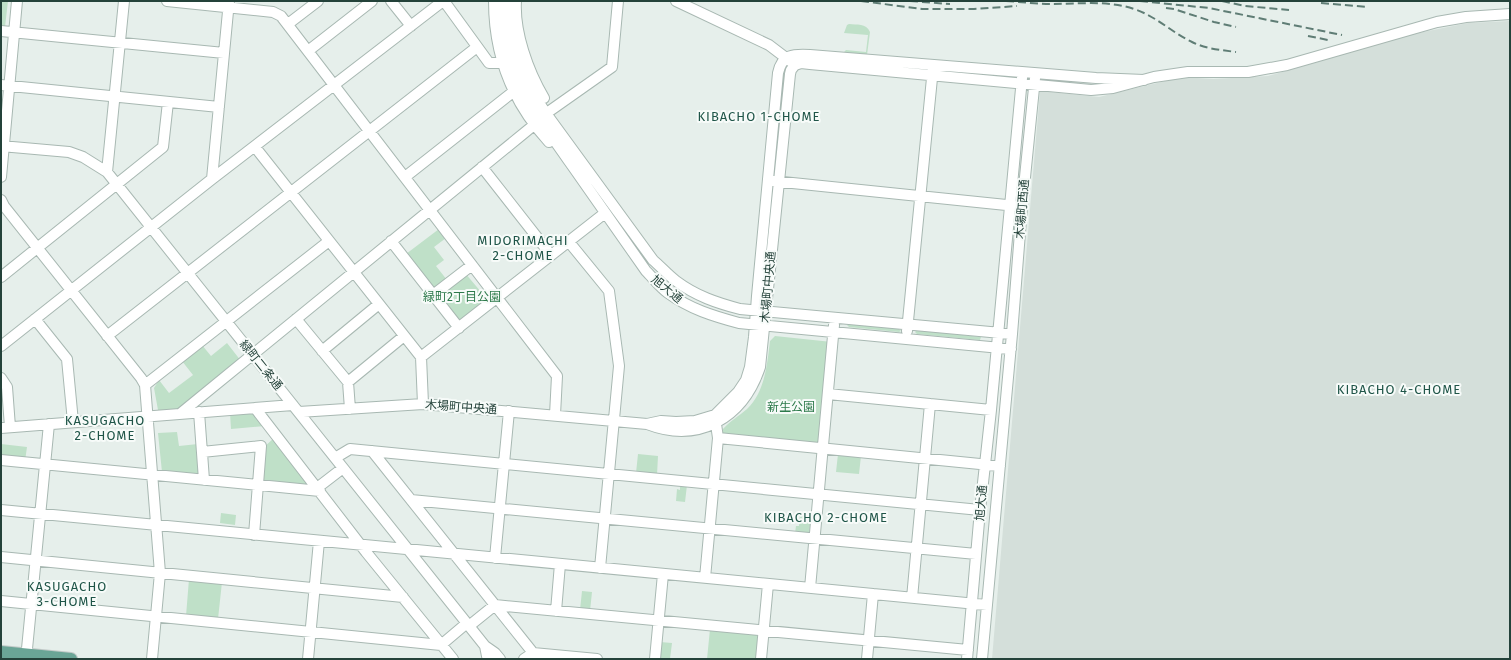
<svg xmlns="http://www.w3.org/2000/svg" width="1511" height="660" font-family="'Fira Sans','Noto Sans JP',sans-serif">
<rect width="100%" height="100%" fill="#e6efeb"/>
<path fill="#d4dfda" d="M1510,21V659H992L1040,91L1099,97L1182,77L1213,79L1268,76L1413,34L1468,23Z"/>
<path fill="#bfe0c8" d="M1,1H8L5,27H1Z
M849,24C857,25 866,23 870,32L867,55L843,53L846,50L866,52L868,35L844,33L847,25Z
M784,76H785L775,169H773Z
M439,229L446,238L434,247L444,260L436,266L447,280L434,290L406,254Z
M465,273L487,299L459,321L437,295Z
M849,324L899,329L901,331L899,332L849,327L847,325Z
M917,330L981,337L980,340L917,334L915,332Z
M775,336L832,342L822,439L815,444L727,436L723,433V429C730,421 739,416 747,409C765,392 767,365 770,341Z
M227,343L241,361L182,409L160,411L158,410L154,388L159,380L169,393L193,375L182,361L202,345L211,356Z
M252,411L265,426L231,429L230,413Z
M177,432L179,446L198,444L200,474L162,472L158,433Z
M274,438L310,485L309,488L260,483L263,448Z
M1,444L27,447L25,461L1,458Z
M638,454L658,456L657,475L636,473Z
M838,454L861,456L859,474L836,472Z
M680,484L687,485L685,502L676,501L677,489L680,490Z
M221,513L236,515L235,525L220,523Z
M800,515L811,516L809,534L795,533L796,526H799Z
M189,579L222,582L218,619L186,616Z
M582,591L592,592L590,611L580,610Z
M710,629L759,634L756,659H707Z
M660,642L672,643L670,659H658Z"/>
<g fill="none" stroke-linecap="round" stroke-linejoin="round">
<g stroke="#a8b8b2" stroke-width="12">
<path id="minor" d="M167,1L273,12L281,16L557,376L555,415
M391,1L411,26
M444,1L489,63H502
M494,1C494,55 512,102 549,142
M502,1C498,67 540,120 576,171C599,204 622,237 646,271C653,278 660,287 668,293C690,309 713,316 739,323L1011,349
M509,1L512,37L520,65L528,85L545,112L653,260C661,267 668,275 676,281C696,296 717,303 740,309L1012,334L982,659
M516,1C514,32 528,71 544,98
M676,1L769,45L790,61
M288,24L318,1
M1,31L224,53
M308,51L372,1
M795,65L801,63L810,64L1091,90L1113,88L1154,77L1188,72H1248L1287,65L1437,22L1466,17L1510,14
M1,85L219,107
M551,110L612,67L618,1
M1,146L69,152L83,157L107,172L485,646L495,653L500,659
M255,147L421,357L423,404
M482,167L551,255
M107,172L124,1
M1,177L17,1
M405,177L513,92
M212,179L229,1
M773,181L1016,206
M1,200L4,206L141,378L145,385L160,573L152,659
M391,241L459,328
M569,242L609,291L619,366L600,568
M1,277L163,147L168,102
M433,295L472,265
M35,319L67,359L73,422
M296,319L348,382L350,409
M907,331L933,68
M1012,334L1022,207L1035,78
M107,336L477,47
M1,346L212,179L443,1
M322,351L379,304
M421,357L605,213
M1,378L7,387L10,427
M348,382L404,336
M145,385L329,241
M828,394L991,410
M255,408L366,552L453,659
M199,412L204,480
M299,412L423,404L647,424C699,444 743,418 760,367L790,74L791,70L795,65
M181,413L534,125
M647,424L661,421L676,422L695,421L715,415L738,392L746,380L750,367L754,337L757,296L778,73C782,54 794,54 810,55L1096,78L1144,80
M1,428L293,405
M718,438L1000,466
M372,451L538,659
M202,452L261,446L254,535
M335,458L350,449L980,510
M1,460L320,491
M317,488L343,468
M411,500L976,554
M1,510L987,605
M1,557L403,597
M495,558L509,411
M705,578L718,438L715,417
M810,588L834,325
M912,598L930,404
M1,601L441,645L467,623
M556,611L560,564
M469,626L495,605L968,650
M485,646L487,656L489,659
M26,659L49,424
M308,659L319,541
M524,659L533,653L597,659
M655,659L663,574
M761,659L768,584
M867,659L873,594
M967,659L980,510L991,410L1022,78"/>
</g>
<g stroke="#c2cac8" stroke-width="14">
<path id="major" d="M1,652L71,659"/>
</g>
<use href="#minor" stroke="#fff" stroke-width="10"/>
<use href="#major" stroke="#6aa596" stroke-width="12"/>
<path stroke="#5f7d75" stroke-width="2" stroke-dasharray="8 4" stroke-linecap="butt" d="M861,1L922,9H974L1017,6
M910,1L950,4
M1006,1C1022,2 1037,4 1052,4C1079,4 1108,0 1134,9C1156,16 1171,32 1192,42C1206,49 1221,50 1236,52
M1140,1L1209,8L1342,35
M1222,1L1245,6L1289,10
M1321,3L1368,7
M1166,8L1174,9L1214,22L1236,27
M1308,36L1328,40"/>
</g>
<g text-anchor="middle" stroke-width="4" stroke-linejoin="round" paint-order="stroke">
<g font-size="12" fill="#24423a" stroke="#f7fbf9">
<text transform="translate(1022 209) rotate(-85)" y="4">木場町西通</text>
<text transform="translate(768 287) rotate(-85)" y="4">木場町中央通</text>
<text transform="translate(667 289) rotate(39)" y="4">旭大通</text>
<text transform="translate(261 365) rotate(51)" y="4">緑町二条通</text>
<text transform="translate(461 407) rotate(4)" y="4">木場町中央通</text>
<text transform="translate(981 503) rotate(-85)" y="4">旭大通</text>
</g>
<g font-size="12" fill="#2d7a4b" stroke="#f7fbf9">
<text x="462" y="301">緑町2丁目公園</text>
<text x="791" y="411">新生公園</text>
</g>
<g font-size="13" letter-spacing="1" fill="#1f5548" stroke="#f7fbf9">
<text x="759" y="121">KIBACHO 1-CHOME</text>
<text x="523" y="245">MIDORIMACHI<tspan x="523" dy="15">2-CHOME</tspan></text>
<text x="1399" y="394">KIBACHO 4-CHOME</text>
<text x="105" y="425">KASUGACHO<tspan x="105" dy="15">2-CHOME</tspan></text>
<text x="826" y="522">KIBACHO 2-CHOME</text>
<text x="67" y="591">KASUGACHO<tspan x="67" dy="15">3-CHOME</tspan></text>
</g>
</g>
<rect width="1511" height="660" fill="none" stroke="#24423a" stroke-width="4"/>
</svg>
